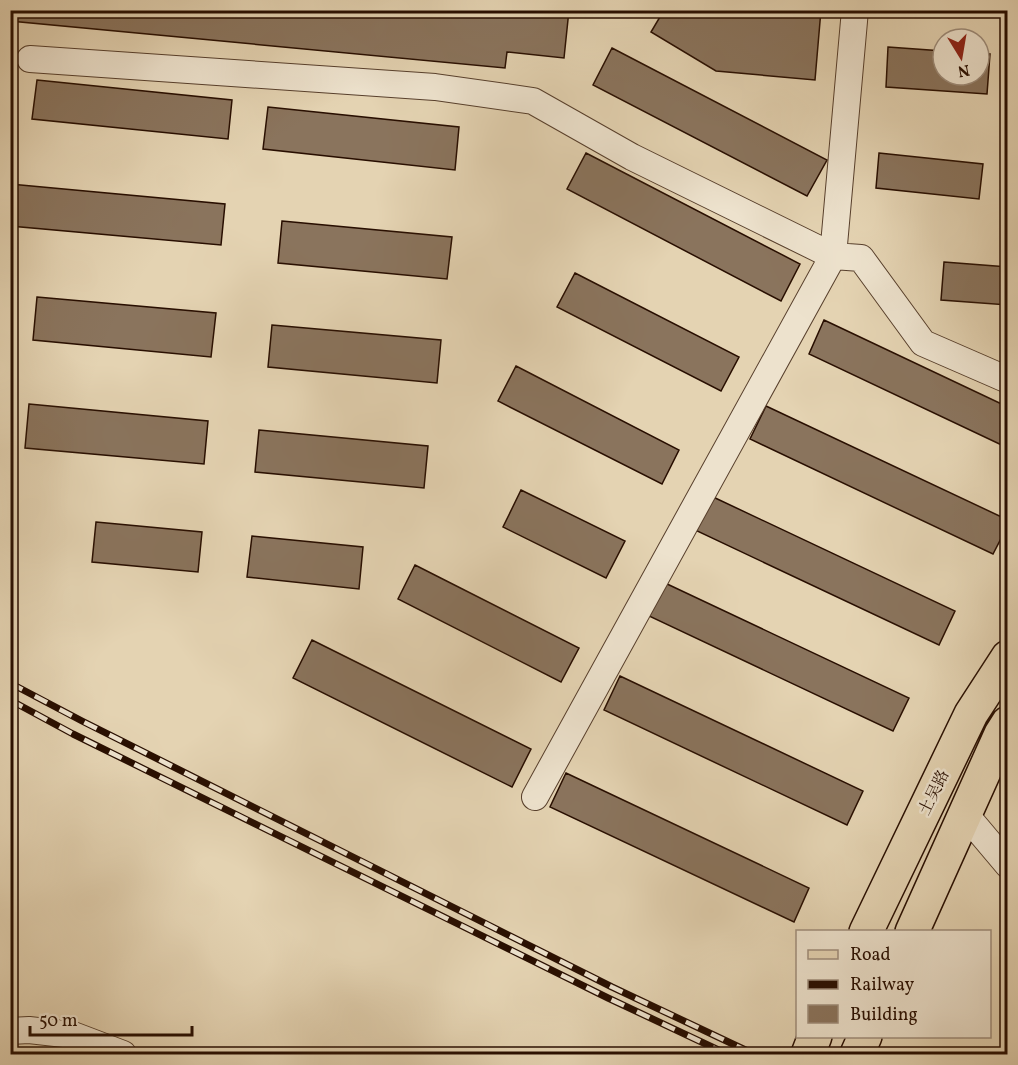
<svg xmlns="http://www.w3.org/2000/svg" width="1018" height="1065" font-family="Vollkorn,'Noto Serif SC',serif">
<rect width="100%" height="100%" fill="#e4d3b2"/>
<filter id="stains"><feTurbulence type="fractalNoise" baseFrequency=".00333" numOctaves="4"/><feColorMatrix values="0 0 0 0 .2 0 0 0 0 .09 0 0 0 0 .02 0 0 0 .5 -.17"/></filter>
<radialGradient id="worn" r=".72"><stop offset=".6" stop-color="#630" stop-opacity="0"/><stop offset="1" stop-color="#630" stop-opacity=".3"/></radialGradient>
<path fill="#8a745d" stroke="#280e00" stroke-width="1.5" d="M10,10H569L564,58L507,52L505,68L10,21Z
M664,10H821L815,80L716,71L651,32Z
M888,47L943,51V75H979V53L990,54L987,94L886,87Z
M612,48L827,160L807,196L593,85Z
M37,80L232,100L228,139L32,119Z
M268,107L459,127L455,170L263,149Z
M586,153L800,264L781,301L567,189Z
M879,153L983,164L979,199L876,188Z
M10,184L225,204L221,245L10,226Z
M282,221L452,237L447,279L278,263Z
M944,262L1008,267V305L941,300Z
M575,273L739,357L721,391L557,307Z
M37,297L216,313L211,357L33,340Z
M824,320L1008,407V448L809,354Z
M272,325L441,340L437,383L268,367Z
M516,366L679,450L662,484L498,401Z
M29,404L208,421L204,464L25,448Z
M766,406L1008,520V525L993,554L750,439Z
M259,430L428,446L424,488L255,472Z
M521,490L625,541L606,578L503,527Z
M711,496L955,611L939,645L695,530Z
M96,522L202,532L198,572L92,562Z
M252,536L363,547L359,589L247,577Z
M415,565L579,648L561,682L398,599Z
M665,583L909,698L893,731L649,616Z
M312,640L531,749L512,787L293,678Z
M620,676L863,791L847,825L604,710Z
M566,773L809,888L794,922L550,807Z"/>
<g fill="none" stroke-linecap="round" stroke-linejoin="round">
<g stroke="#573f2c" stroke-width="28">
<path id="minor" d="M30,59L435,87L533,101L632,157L833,256L861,258L923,343L1008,380
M535,797L833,256L855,10
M965,814L1008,865
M10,1031L29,1030L73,1035L123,1054"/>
</g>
<g stroke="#280e00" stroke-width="36">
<path id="major" d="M866,932L971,714L1008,657
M912,932L1001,734L1008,723
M808,1054L815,1036
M857,1054L865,1036"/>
</g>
<use href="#minor" stroke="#ede2cd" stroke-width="26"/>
<use href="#major" stroke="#e4d3b2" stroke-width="33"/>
<g stroke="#280e00" stroke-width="7">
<path id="rail" d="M10,683L82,721L612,987L754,1054
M10,700L73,734L608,998L727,1054"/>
</g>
<use href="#rail" stroke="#ede2cd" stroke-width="4.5" stroke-dasharray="14" stroke-linecap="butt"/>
</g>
<g text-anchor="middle" stroke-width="5" stroke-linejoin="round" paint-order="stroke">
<g font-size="16" fill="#280e00" stroke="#ede2cd">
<text transform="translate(933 792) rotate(-64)" y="6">土吴路</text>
</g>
</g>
<rect width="1018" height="1065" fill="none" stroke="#e4d3b2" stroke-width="36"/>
<rect x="12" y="12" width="994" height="1041" fill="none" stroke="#280e00" stroke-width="3"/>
<rect x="18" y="18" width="982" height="1029" fill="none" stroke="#280e00" stroke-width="1.5"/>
<rect x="796" y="930" width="195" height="108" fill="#ede2cd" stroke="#9e8d7b" stroke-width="1.5"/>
<rect x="808" y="950" width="30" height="9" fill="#e4d3b2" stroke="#9e8d7b" stroke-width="1.5"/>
<text x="850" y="960" font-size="18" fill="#280e00">Road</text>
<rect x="808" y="980" width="30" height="9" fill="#280e00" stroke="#9e8d7b" stroke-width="1.5"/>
<text x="850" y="990" font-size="18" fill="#280e00">Railway</text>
<rect x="808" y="1005" width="30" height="18" fill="#8a745d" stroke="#9e8d7b" stroke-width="1.5"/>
<text x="850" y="1020" font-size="18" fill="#280e00">Building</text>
<g transform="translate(961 57) rotate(169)"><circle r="28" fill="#ede2cd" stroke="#9e8d7b" stroke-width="1.5"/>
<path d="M0-4.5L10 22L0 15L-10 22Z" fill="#8f2418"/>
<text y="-9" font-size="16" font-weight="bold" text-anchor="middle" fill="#280e00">N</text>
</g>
<path d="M30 1026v9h162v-9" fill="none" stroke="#280e00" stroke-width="3"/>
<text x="39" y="1026" font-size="18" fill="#280e00" stroke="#ede2cd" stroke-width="4.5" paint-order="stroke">50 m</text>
<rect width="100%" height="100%" filter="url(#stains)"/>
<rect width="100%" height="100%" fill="url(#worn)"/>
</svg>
